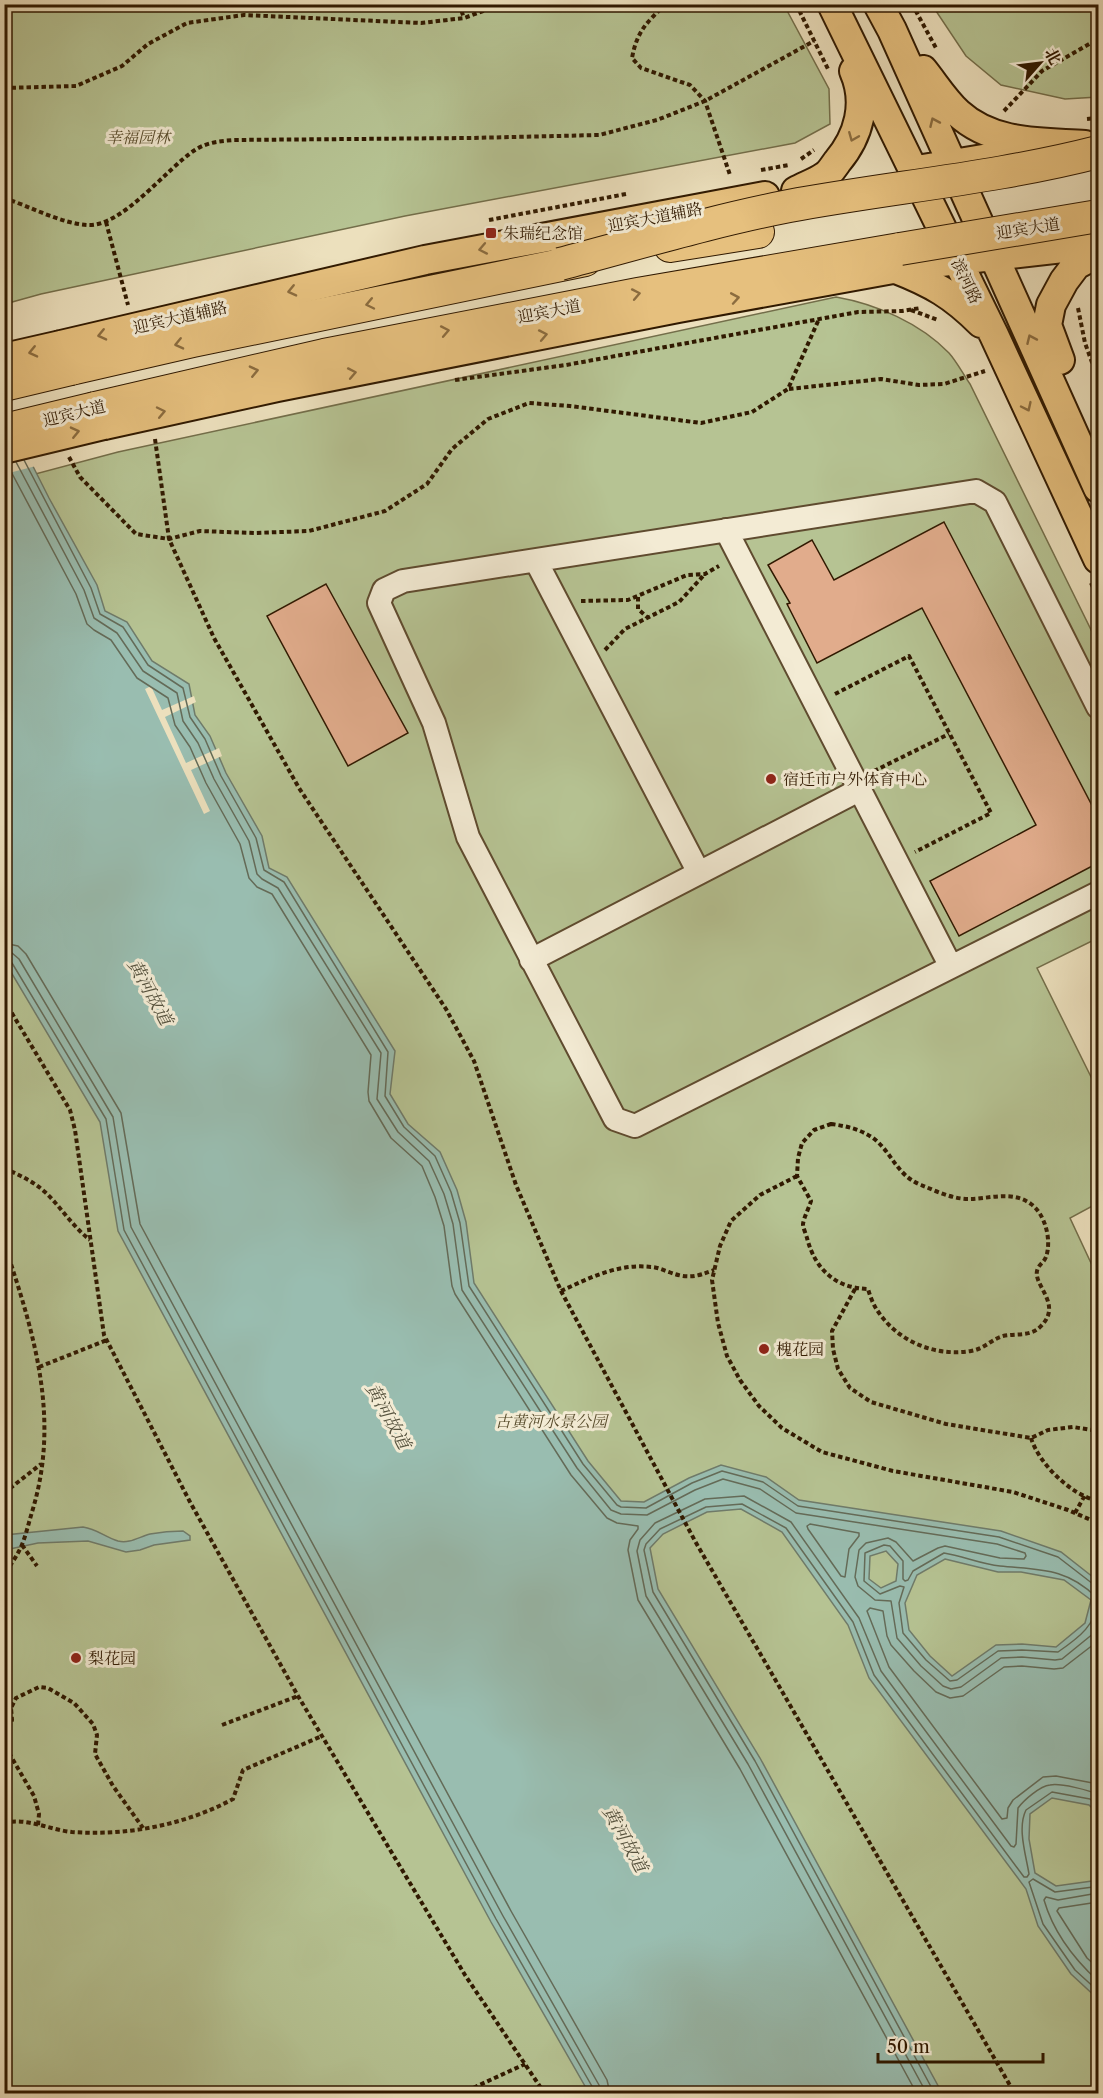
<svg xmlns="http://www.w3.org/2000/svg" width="1103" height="2098" font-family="'Libre Caslon Text','Noto Serif SC',serif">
<rect width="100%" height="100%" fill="#ece0bd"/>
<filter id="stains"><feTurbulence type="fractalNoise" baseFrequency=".00333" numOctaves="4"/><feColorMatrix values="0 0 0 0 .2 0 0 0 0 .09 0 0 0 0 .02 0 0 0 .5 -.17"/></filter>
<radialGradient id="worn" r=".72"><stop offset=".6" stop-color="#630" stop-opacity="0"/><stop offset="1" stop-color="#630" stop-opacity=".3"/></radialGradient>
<path fill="#b6c393" stroke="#736e4a" stroke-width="1.5" d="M5,5H784L829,89L830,124L795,143L405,216L41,294L5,304Z
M932,5H1098V97L1065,99L1001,85L966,56Z
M836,297C876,304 920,323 949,353C957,362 963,374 970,384L1098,644V938L1037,968L1098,1091V1203L1070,1218L1098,1278V2093L5,2094V482L118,452Z"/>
<path fill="#99bdb0" stroke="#6f7b6a" stroke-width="1.5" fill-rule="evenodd" d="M4,409L49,498L97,585L105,611L127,622L152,661L189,684L195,715L210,736L226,773L262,836L269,868L287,877L395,1051L390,1094L408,1124L440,1152L457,1190L466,1222L474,1283L588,1461L621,1501L644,1502L689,1478L721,1465L766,1477L799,1500L1001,1531L1061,1552L1098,1581V1814L1089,1805L1052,1798L1030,1814L1029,1839L1035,1873L1056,1886L1092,1881L1098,1874V1999L1071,1974L1038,1926L1026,1889L869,1678L848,1625L782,1532L741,1509L707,1512L663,1534L650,1548L658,1589L760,1758L942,2093H589L491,1922L118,1231L100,1122L5,962ZM886,1551L898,1564L896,1581L881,1588L869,1579L870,1556ZM945,1559L998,1572H1021L1064,1580L1091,1600L1085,1623L1056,1647L1022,1644L996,1645L952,1676L930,1656L909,1630L905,1603L917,1575Z
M83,1527C97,1529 105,1537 118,1541C129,1544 139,1537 150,1534C161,1532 171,1531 183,1531L190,1536V1540L154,1545L140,1550L126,1552L88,1541L38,1543L5,1550V1535Z"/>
<path fill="#ece0bd" d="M4,406L7,408L36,466L5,474Z
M151,686L162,710L194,696L196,702L165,717L186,763L219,748L222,756L191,770L210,811L204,814L145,689Z"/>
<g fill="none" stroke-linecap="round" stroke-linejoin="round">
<path stroke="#646b58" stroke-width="1.5" d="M24,460L91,588L100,614L123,627L148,665L183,688L190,717L205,739L221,776L256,838L264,870L284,882L388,1052L385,1096L404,1127L435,1156L451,1192L460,1223L469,1286L583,1464L617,1505L621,1507L646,1508L692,1483L722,1471L763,1482L798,1506L999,1537L1058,1557L1093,1584L1098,1585
M16,462L84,590L94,618L117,633L143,671L177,693L183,721L198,743L214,779L249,841L257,874L262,879L278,888L381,1053L377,1099L398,1132L429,1161L444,1194L453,1224L462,1290L577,1468L611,1510L621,1514L647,1515L695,1490L723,1479L760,1489L796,1513L997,1544L1025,1553L1026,1556L1024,1559L1000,1558L945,1546L938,1548L913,1561L896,1542L888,1538L866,1543L859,1550L855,1577L858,1586L875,1600L891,1601L897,1638L921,1666L943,1686L951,1689L961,1687L1001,1658L1022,1657L1055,1660L1062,1659L1094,1633L1098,1624
M7,464L76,594L87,624L94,630L111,640L137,678L168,698L175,725L190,747L206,783L240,844L249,878L257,887L272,894L371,1055L368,1092L369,1101L391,1138L422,1166L435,1197L444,1226L452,1286L455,1294L571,1475L607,1518L617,1523L638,1526V1529L630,1540L628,1550L638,1600L740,1769L917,2094
M4,943L18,946L26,954L121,1113L140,1224L511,1911L607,2080L610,2094
M4,952L12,953L19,959L113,1117L131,1227L503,1916L599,2085L601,2094
M4,960L12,963L106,1119L124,1230L496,1919L593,2088L594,2094
M810,1524L859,1533V1536L849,1549L845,1577L841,1576L808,1529L807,1526Z
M884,1545L890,1546L903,1561V1579L905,1581L908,1580L913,1571L944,1553C963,1556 981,1564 1000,1566C1038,1570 1066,1567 1096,1597C1100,1623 1077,1639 1058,1652L1022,1650L998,1651L957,1680L950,1681L926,1660L903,1633L899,1603L904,1587L900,1586L880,1594L864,1581L865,1553Z
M1098,1641L1063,1668L1054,1669L1022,1666L1004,1667L963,1696L950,1698L936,1692L914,1671L891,1645L887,1636L883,1611L870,1608L867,1611L889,1667L1002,1819L1007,1818L1008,1808L1013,1800L1043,1777L1056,1776L1098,1784
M1098,1883L1093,1887L1055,1892L1033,1879L1029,1882L1043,1924L1075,1970L1098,1991
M1098,1893L1058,1900L1046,1897L1044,1900C1053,1931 1074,1959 1098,1981
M1098,1902L1059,1908L1057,1911L1087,1958L1098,1968
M927,2094L748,1764L646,1596L637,1551L640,1540L655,1523L705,1499L744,1496L791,1522L859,1618L881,1671L1011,1846L1014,1847L1016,1844L1018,1808C1024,1800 1040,1786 1050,1785C1060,1783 1090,1790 1098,1795
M935,2094L755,1761L653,1592L644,1550L646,1544L660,1529L706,1507L742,1504L786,1528L853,1622L874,1675L1024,1877H1027L1029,1874C1026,1855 1017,1828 1026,1810L1052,1792L1090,1799L1098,1805"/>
</g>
<path fill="#e1ac8c" stroke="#301900" stroke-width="1.5" d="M944,522L1098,817V863L959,936L930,881L1036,825L922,608L817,663L787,604L790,603L768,565L812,540L834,580Z
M326,584L408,733L348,766L267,616Z"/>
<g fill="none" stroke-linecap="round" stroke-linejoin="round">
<g stroke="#5f4b2f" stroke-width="26">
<path id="minor" d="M726,530L951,967
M536,561L699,873
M1098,707L995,502L976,491L403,581L384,590L379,603L434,723L468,837L615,1119L635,1126L1098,893
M531,960L859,790"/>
</g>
<g stroke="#301900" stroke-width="32">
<path id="major" d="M832,4L994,335L1098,559
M878,4L892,30L1098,488
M923,70C935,85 944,100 958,113C993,145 1041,142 1085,145
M923,169L989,158L1029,154
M796,191C805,186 817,182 825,176C830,173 834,166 837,162C859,136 868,103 854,71
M896,269C932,283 953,295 981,323
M61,345L425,260L765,196
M1060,360L1047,325L1051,305L1064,281L1076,265L1098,253
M104,425L277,387L678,308L915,265L1098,244"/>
</g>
<g stroke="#301900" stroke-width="34">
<path id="highway" d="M670,246L758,232
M71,369L193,341L585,260
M95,408L324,355L638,294L900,249"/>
</g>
<path stroke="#301900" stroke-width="4" stroke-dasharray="4.5 3" stroke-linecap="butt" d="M459,4L464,18
M666,4C647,22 637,31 632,58L641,68L690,85L705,101L730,175
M796,4L829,71
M912,4L936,48
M4,88L76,86L122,66L148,44L187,23L244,15L421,23L464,18L503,4
M1004,111L1042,71L1098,39
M1087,119L1098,118
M801,159L814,150
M761,170L789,165
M4,198C29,206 62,224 88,225C122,227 166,169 195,150C207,142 221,141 234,140L470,138L599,135L657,120L705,101L814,41
M489,220L626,194
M106,222L128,305
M1078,308L1085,343L1098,379
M911,310L938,320
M455,380L566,365L858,312L902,311L921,308
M789,389L881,379L919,385L944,384L985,371
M155,439L169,539L214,638L299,788L446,1009L474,1061L516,1185L561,1291L695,1541L1015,2094
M69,457L80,477L136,534L169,539L200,531L254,533L309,531L385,511L427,484L452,449L488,419L529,403L570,406L701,423L752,412L788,389L819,319
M1091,583L1098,598
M638,597V609L647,617
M581,601L628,600L687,575L705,574L719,566
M605,650L625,629L679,602L705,574
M835,694L909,656L991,813L915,852
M874,771L949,734
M4,1000L70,1110L75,1130L104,1335L190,1502L298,1696L465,1975L545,2094
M831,1124C846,1126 860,1129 873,1138C892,1152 896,1175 921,1185C936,1191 952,1199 969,1199C989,1199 1012,1190 1031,1204C1045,1214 1052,1240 1046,1257C1044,1262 1040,1264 1038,1268C1030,1284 1064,1303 1041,1326C1031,1337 1017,1333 1003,1336C992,1339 984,1349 971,1351C934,1357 897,1341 877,1310C873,1304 870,1296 868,1289C835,1288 815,1269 807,1238C806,1234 803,1228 803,1224C804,1217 809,1208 811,1201L797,1176L798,1158L802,1143L814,1130Z
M4,1168C19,1175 33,1181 45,1192C61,1207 72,1226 90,1240
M797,1176L760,1195L731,1221L720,1246L712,1280L718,1323L727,1356L740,1380L759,1406L782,1428L822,1452L893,1471L1013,1492L1068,1510L1098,1523
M4,1243C34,1333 61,1418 32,1512C28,1525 25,1540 19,1551C15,1559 9,1567 4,1575
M855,1289L832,1331L833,1349L838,1369L850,1388L871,1402L946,1424L1031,1438L1048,1430L1073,1427L1098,1431
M561,1291C589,1278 619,1263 651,1267C657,1267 663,1270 669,1272C687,1279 696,1277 714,1270
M39,1367L107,1340
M1031,1438C1039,1464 1071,1495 1098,1501
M4,1493L41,1464
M1075,1513L1085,1495
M22,1545L37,1566
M222,1725L298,1696
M4,1823C26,1817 50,1830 72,1832C127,1836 185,1825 233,1799L243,1770L322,1736
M38,1825L39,1814L34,1796L9,1753L6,1735L12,1720L11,1708L16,1698L39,1687L48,1688L74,1703L93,1724L97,1735L95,1754L113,1786L143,1828
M460,2094L525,2064
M1056,2094L1070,2092L1098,2093"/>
<use href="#minor" stroke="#f3ebd4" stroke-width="22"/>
<use href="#major" stroke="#e6c07e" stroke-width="28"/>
<use href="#highway" stroke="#e6c07e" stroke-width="32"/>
<g stroke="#301900" stroke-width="32" stroke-linecap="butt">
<path id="major-bridge" d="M4,358L61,345
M4,449L104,425"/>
</g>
<g stroke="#301900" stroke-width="34" stroke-linecap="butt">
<path id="highway-bridge" d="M900,249L1098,216
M560,264C636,244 712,221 789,206C892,187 997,178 1098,152
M4,385L71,369
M4,430L95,408"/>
</g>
<use href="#major-bridge" stroke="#e6c07e" stroke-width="28"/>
<use href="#highway-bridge" stroke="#e6c07e" stroke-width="32"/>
</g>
<defs><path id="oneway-chevron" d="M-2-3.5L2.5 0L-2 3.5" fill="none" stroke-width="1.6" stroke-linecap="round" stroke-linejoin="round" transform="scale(1.5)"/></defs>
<g stroke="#8b6c3f">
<use href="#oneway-chevron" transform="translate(934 122) rotate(-114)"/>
<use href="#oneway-chevron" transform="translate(853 137) rotate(112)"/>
<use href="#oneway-chevron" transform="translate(483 249) rotate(169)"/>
<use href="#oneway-chevron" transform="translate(292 291) rotate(167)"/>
<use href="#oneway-chevron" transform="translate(636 294) rotate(-11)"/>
<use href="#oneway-chevron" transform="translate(735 298) rotate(-10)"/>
<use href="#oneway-chevron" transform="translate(370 304) rotate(168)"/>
<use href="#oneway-chevron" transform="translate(445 331) rotate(-11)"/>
<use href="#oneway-chevron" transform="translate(102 335) rotate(167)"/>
<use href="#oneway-chevron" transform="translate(543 335) rotate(-11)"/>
<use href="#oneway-chevron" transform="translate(1031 339) rotate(-114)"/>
<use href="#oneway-chevron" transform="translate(179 344) rotate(167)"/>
<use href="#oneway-chevron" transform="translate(33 352) rotate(167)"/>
<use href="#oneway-chevron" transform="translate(254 371) rotate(-13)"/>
<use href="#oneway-chevron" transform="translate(352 373) rotate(-11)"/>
<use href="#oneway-chevron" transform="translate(1027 407) rotate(65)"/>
<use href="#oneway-chevron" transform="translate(161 412) rotate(-12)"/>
<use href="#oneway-chevron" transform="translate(75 432) rotate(-13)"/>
</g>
<g fill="#8f2418" stroke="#f3ebd4" stroke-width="2">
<rect x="485" y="227" width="12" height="12" rx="3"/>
<circle cx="771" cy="779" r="6"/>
<circle cx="764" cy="1349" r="6"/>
<circle cx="76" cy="1658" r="6"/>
</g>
<g text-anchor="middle" stroke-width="6" stroke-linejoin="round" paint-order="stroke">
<g font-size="16" font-style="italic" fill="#584c2c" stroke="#f3ebd4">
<text x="138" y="143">幸福园林</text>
<text x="551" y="1427">古黄河水景公园</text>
</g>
<g font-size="16" fill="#301900" stroke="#f3ebd4">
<text transform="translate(655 217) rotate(-11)" y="6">迎宾大道辅路</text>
<text transform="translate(1028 228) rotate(-9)" y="6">迎宾大道</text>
<text transform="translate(967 281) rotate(64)" y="6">滨河路</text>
<text transform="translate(549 311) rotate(-11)" y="6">迎宾大道</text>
<text transform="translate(180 317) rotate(-13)" y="6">迎宾大道辅路</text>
<text transform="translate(74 413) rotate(-14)" y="6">迎宾大道</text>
</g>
<g font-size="16" fill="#301900" stroke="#f3ebd4" text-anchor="start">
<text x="503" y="239">朱瑞纪念馆</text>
<text x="783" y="785">宿迁市户外体育中心</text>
<text x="776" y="1355">槐花园</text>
<text x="88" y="1664">梨花园</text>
</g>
<g font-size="18" font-style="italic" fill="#55523e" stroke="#f3ebd4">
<text transform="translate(150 992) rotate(61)" y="6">黄河故道</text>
<text transform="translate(388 1416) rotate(61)" y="6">黄河故道</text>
<text transform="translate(625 1839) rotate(61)" y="6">黄河故道</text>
</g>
</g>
<rect width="1103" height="2098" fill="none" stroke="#ece0bd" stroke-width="24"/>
<rect x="6" y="6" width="1091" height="2086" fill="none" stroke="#301900" stroke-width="3"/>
<rect x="12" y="12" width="1079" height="2074" fill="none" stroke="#301900" stroke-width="1.5"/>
<g transform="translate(1040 63) rotate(62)" stroke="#f3ebd4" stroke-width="4.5" paint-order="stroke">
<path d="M0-4.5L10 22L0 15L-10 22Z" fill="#301900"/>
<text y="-9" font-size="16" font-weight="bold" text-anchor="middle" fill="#301900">北</text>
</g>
<path d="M878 2053v9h165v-9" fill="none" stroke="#301900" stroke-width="3"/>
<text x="887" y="2053" font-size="18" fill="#301900" stroke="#f3ebd4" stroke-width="4.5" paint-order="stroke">50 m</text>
<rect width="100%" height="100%" filter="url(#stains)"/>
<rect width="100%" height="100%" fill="url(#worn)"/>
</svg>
